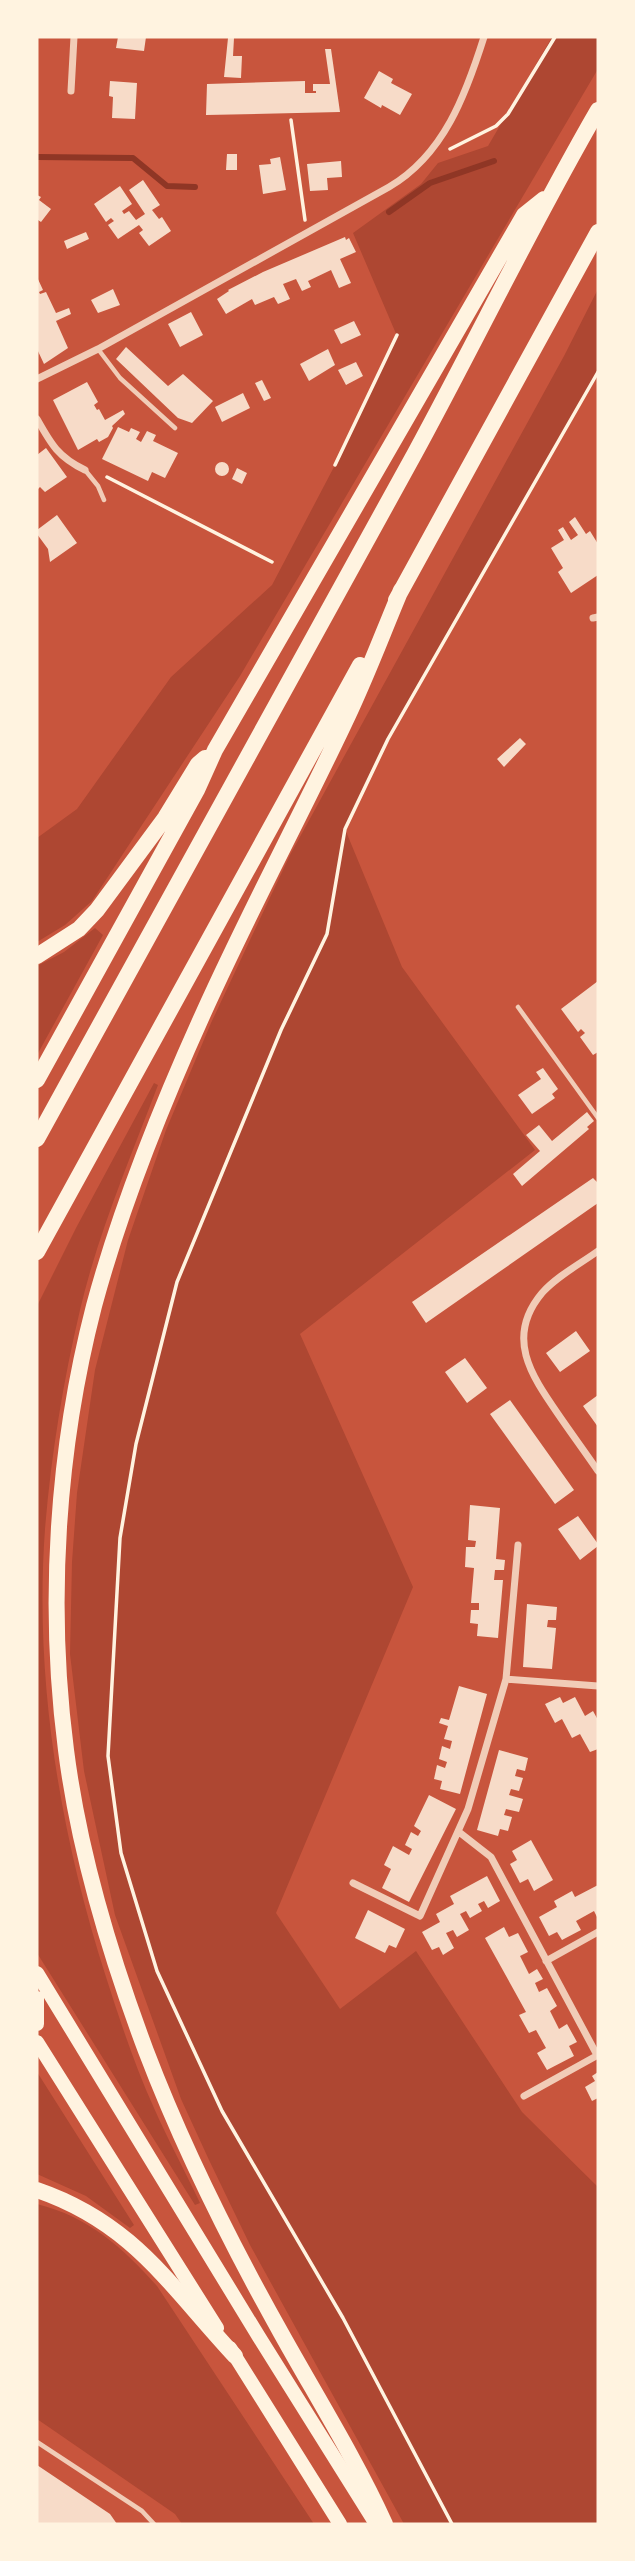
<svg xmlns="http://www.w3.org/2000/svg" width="635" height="2561" font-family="'IBM Plex Serif',serif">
<rect width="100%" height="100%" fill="#c8553d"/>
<path fill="#ae4732" d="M552,37H598V69L240,676L92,901L65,925L37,942V838L77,809L171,677L272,585L335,465L397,336L353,233L421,184L438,163L488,146Z
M598,289V372L388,739L345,829L402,967L535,1150L300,1334L413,1587L276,1913L340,2009L416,1951L522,2112L598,2187V2524H404L250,2245L209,2160L181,2099L115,1915L84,1771L70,1654L72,1562L77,1493L95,1370L128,1240L166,1130L211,1023L290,855L564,356Z
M95,928L103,935L37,1055V966L64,952Z
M154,1083L158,1085C130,1159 98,1233 80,1310C63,1382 51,1456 45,1529C34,1680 60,1834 106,1977C120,2021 135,2066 154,2108C168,2140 185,2171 200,2203L195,2205L37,1953V1306L76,1228Z
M37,2072L134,2225L130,2228L86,2196L37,2174Z
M37,2204C89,2217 122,2247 157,2286L314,2524H182L175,2514L37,2419Z"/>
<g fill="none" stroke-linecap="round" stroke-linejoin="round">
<path stroke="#8f3625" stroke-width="6" d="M37,157L133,158L167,186L195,187
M389,212L430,183L494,161"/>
</g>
<path fill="#f7dbc8" d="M118,37H146L144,51L116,48Z
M228,38H234L233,56H242L241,78L224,77Z
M325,49H331L340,112L206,115L207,84L305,81V93H316V91H313V84H330Z
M379,71L393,79L391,83L412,94L400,115L382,105L381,108L364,98Z
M110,81L137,83L135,119L112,118L113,97L109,96Z
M227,154H237V170H226Z
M280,157L286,190L263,194L259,165L271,164L270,159Z
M341,161L342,177L327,178L328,190L310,191L307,164Z
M143,180L160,205L152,210L159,219L162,217L171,231L149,246L139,233L143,230L139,225L118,239L108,225L114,221L111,218L106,222L94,204L120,186L132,204L122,211L124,214L129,211L136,220L145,214L129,190Z
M37,195L41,197L39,200L51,209L41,222L38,220L37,222Z
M86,232L89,239L67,249L64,241Z
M345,237L346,240L349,238L356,252L340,259L351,283L339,288L331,270L308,281L311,287L302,291L296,279L283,284L290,299L278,304L274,297L255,305L252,299L226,314L217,299L229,291L228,290L263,272Z
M37,277L43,290L39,292L40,294L46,292L56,313L69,308L71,314L56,321L68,348L44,364L37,349Z
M113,289L120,305L98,313L91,300Z
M191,312L203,335L180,347L168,324Z
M354,321L361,335L341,344L334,330Z
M126,347L168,386L183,374L213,401L192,423L178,418L116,359Z
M328,349L335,365L309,381L300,364Z
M356,362L363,376L346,385L338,370Z
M262,380L271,398L264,401L255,383Z
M87,382L98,402L94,405L97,410L99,409L105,420L123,410L125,414L112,426L113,428L108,437L99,442L97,439L78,450L53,400Z
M243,393L250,408L222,422L215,407Z
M118,427L129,432L131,428L140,432L136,439L141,442L147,431L156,435L153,441L178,453L165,478L152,472L148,481L102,459Z
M46,448L67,477L45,492L40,487L37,490V455Z
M215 469a7 7 0 1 1 14 0a7 7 0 1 1-14 0Z
M237,468L247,473L242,484L232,479Z
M57,515L77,543L50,562L48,549L37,534V530Z
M575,517L586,534L590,531L598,544V575L571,593L558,572L563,568L551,548L564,540L558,530L563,527L571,540L578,535L569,522Z
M520,738L526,744L504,767L497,759Z
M598,981V1052L593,1055L580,1037L585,1033L581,1029L578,1032L561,1009Z
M543,1068L558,1089L552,1094L555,1098L532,1114L518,1095L541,1079L536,1072Z
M587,1112L594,1121L587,1127L589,1129L522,1186L513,1174L540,1151L526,1135L539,1125L552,1141Z
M593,1178L598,1183V1203L426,1323L412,1302Z
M576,1331L590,1351L560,1372L546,1353Z
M465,1358L487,1388L467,1403L445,1372Z
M598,1395V1427L583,1406Z
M510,1400L574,1490L555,1504L490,1414Z
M470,1505L500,1508L496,1559L505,1560L504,1570H495L494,1580H503L498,1638L477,1636L478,1624L470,1623L471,1610H479V1603H471L474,1568L465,1567L466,1547H475L476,1541L468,1540Z
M578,1516L598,1544V1546L580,1560L558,1529Z
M527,1604L557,1607L556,1620H548L547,1627L556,1628L552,1669L523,1667Z
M459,1686L487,1694L460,1794L440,1789L442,1781L434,1779L437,1765L445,1768L447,1762L439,1759L442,1746L450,1749L452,1741L444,1739L448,1726L439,1723L441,1718L449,1720Z
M560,1697L563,1703L575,1697L585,1716L593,1711L598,1720V1749L590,1752L580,1734L572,1738L562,1719L555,1723L545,1704Z
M499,1750L528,1758L525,1771L517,1769L515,1776L523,1778L519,1791L511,1789L509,1795L523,1799L519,1812L506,1809L504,1815L512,1817L508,1831L500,1829L498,1836L477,1830Z
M429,1795L456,1809L409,1902L382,1888L391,1869L384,1865L393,1846L409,1855L412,1849L405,1845L411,1832L418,1836L421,1831L414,1826Z
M531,1840L553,1880L534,1891L528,1879L520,1883L510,1864L517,1860L512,1851Z
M487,1876L500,1901L488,1908L484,1901L478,1904L482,1911L470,1918L466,1911L460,1914L469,1930L457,1937L453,1930L446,1933L454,1948L443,1955L439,1947L432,1950L422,1932L440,1922L436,1914L454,1904L450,1896Z
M598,1885V1919L594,1911L576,1921L581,1930L562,1940L557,1932L549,1936L539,1917L557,1907L554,1901L572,1891L575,1897Z
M368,1910L405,1929L396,1948L389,1945L385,1953L355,1938Z
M504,1927L509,1937L518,1933L528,1952L520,1956L529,1974L537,1969L543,1979L535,1983L539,1992L547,1988L557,2006L550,2011L559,2029L567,2024L577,2042L569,2046L574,2056L547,2070L537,2053L546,2048L536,2030L529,2033L519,2015L526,2012L485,1938Z
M598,2072V2098L592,2101L585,2087L595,2081L592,2076Z
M37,2465L110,2514L117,2524H37Z"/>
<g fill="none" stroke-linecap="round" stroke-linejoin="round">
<path stroke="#fff3e0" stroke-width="3.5" d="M291,120L305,220
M450,149L496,126L508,114L555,37
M335,465L397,335
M107,477L272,562
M452,2524L343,2318L222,2111L157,1971L121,1853L108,1756L120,1538L136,1444L177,1282L281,1030L327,934L345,829L388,739L598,372"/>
<path stroke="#f1ccb7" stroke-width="4.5" d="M98,349L120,378L175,428
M85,470L98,486L104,500
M518,1007L598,1118
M37,2442L142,2511L154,2524"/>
<path stroke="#f1ccb7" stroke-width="7" d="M71,91L74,37
M37,379L98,349L389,187C444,155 466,94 484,37
M37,419C51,444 58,457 85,470
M593,618L598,617
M598,1251C580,1264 557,1276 542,1293C505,1337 531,1375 558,1414C571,1433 585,1452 598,1471
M506,1679L598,1686
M459,1832L491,1857L597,2055
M353,1883L420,1916L468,1809L506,1679L518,1545
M546,1961L598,1932
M524,2096L598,2055"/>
<path stroke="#fff3e0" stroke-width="14" d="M37,1973L259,2337L376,2524
M37,1998V2024
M37,2042L217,2328
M230,2348L340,2524"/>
<path stroke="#fff3e0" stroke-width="16" d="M396,600L598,232
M37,956L79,929L97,910L165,818L198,764L205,758
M37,1080L197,790L215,750L502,253L524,215L544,199
M37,1139C163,910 291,682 415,453C477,339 533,222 598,110
M37,1252L360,665
M37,2190C133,2223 169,2285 235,2356
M385,2524C355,2458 316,2396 281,2333C230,2242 183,2148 146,2051C110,1955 79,1853 66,1750C47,1604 57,1449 94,1306C121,1206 160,1109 203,1014C247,916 298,821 344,724C365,681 382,635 401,590"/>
</g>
<rect width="635" height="2561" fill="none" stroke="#fff3e0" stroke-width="77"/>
</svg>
